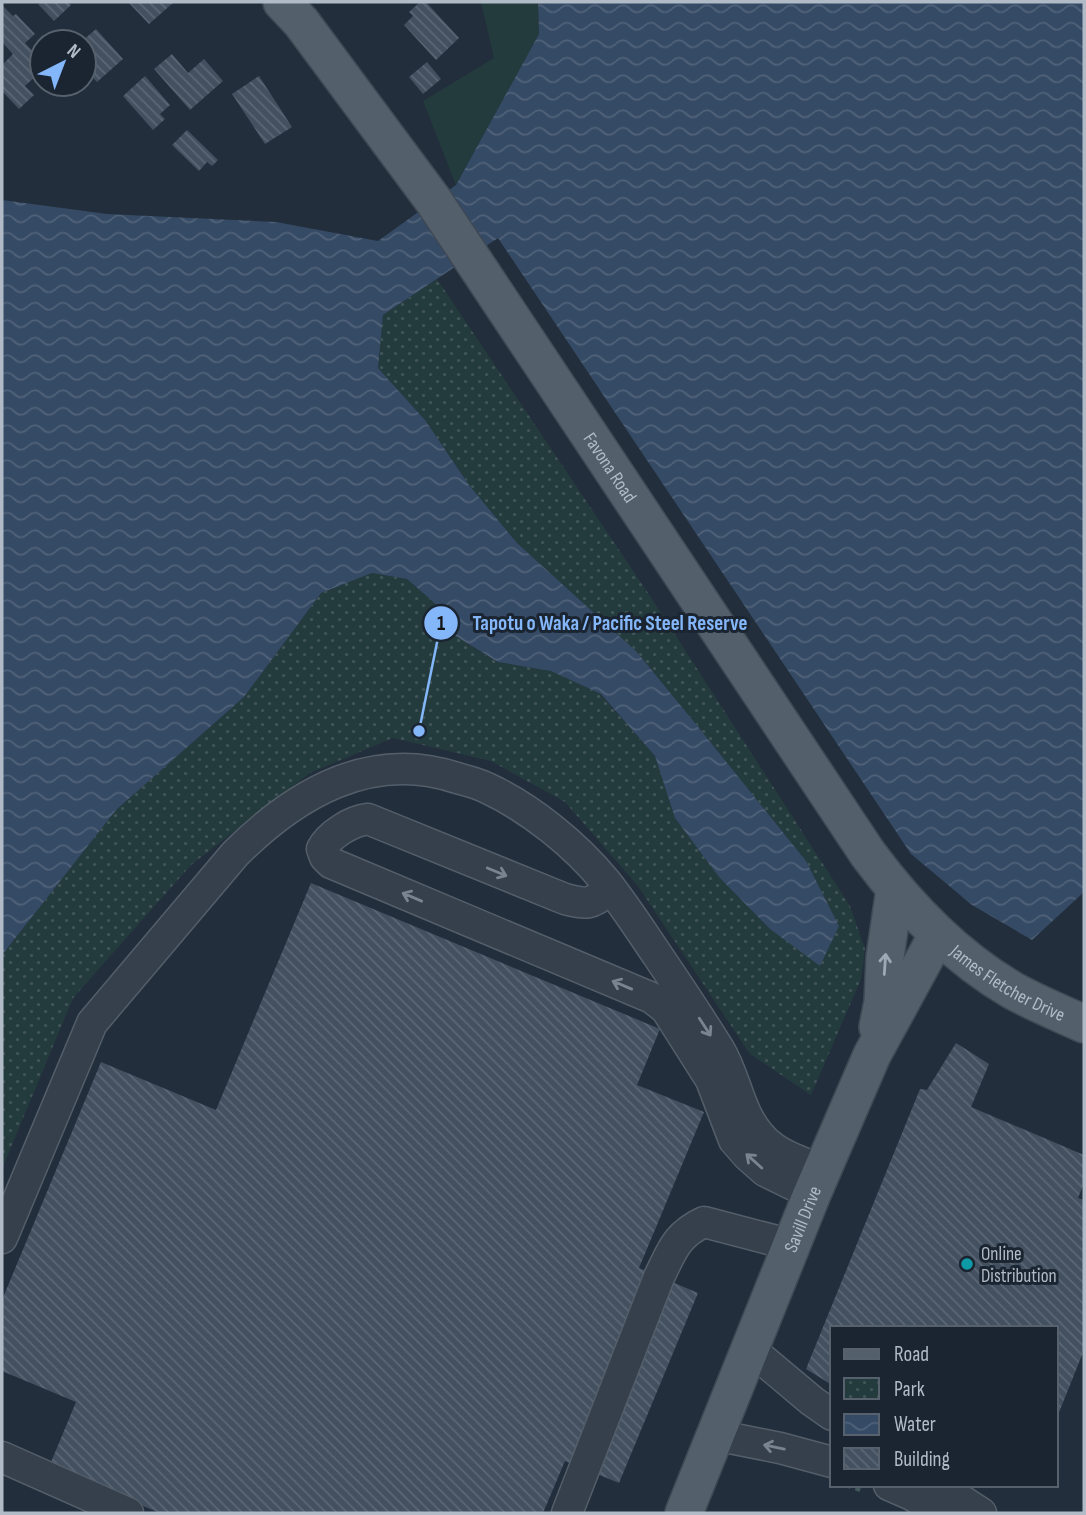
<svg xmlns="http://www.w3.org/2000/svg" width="1086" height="1515" font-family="'Sofia Sans Condensed',sans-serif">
<defs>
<pattern id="park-dots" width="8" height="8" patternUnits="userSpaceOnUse" patternTransform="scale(1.75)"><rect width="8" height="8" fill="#243b3d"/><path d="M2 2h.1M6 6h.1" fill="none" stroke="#415558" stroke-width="1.8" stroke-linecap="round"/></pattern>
<pattern id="water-waves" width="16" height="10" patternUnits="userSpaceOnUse" patternTransform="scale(1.75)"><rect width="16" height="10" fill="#354a64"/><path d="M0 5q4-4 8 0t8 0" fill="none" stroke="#506279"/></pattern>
<pattern id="building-back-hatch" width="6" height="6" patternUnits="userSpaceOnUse" patternTransform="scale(1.75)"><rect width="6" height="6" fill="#435060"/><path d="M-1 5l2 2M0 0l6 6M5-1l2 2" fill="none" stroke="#5c6775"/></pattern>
</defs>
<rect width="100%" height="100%" fill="#222e3c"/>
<path fill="#243b3d" d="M481,2H538L539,34L456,185L423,101L494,58Z"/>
<path fill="url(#park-dots)" d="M437,279L654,602L850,906L865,949L861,979L811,1095L750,1054L638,886L565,802L491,761L393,738L310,773L191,865L73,998L2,1169V955L116,810L244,697L321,593L372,573L407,579L438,606L454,635L497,662L552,671L600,694L655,756L675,818L719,877L770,929L839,926L806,861L695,723L636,651L517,543L469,485L425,420L378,368L383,315Z"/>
<path fill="url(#water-waves)" d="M538,2H1084V892L1032,940L972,905L911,854L498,238L383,315L378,368L425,420L469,485L517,543L636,651L695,723L806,861L839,926L820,966L770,929L719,877L675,818L655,756L601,694L551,671L498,662L454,635L438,606L407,579L372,573L321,593L244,697L116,810L2,955V200L107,214L276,222L378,241L456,185L539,34Z"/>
<path fill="url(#building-back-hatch)" d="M41,2H69L71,5L54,21L38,4Z
M128,2H174L149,24Z
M420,2H426L459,38L436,60L404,25L413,16L409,12Z
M2,5L13,16L16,14L35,34L25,43L42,61V70L25,86L34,95L19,109L2,91V65L13,54L2,42Z
M96,29L123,59L97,82L84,68V42H81Z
M172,54L188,73L204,59L223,81L190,110L154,69Z
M427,62L441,79L423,94L409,77Z
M145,76L170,105L160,114L165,119L153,130L123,96Z
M259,76L292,127L265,144L232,94Z
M187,130L218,160L212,166L207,162L199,171L172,145Z
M311,883L660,1029L637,1085L704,1112L639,1268L698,1293L619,1483L565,1461L543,1513H160L49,1467L76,1402L2,1371V1300L101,1062L216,1110Z
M956,1043L989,1064L971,1107L1084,1155V1183L1078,1198L1084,1200V1350L1056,1420V1328H832V1385L806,1369L920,1089L927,1090Z"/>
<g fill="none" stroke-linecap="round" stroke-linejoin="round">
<g stroke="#545e6a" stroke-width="33">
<path id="minor" d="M611,889C591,903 590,906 565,899L368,819C351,821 329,835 322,849L325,857L331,863L652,998L666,1009L711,1080L734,1140L748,1156L765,1171L812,1194
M2,1238L92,1023L235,854C295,794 370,749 457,778C467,781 477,783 487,788C530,808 576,845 606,882C625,906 641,931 658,956C679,987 699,1017 719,1049C730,1067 735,1088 743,1107C759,1147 784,1157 823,1170
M750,1349L812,1401L832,1415
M715,1435L780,1448L832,1462
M2,1457L128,1513
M889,1485L912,1495L940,1513
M938,1485L981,1513
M567,1513L659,1277C672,1251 676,1235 704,1222L792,1245"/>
</g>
<g stroke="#3f4955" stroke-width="40">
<g id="major">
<path id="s1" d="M282,2L301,22L433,200L868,854C908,908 954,956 1012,990C1035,1003 1060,1013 1084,1024"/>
<path d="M878,1027L883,1002L885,957L895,889"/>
<path id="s2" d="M684,1513L812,1194L872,1055L938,934"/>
</g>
</g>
<path stroke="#42585a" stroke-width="4.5" stroke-dasharray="5 5" stroke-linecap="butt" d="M846,1485L864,1491"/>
<use href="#minor" stroke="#36404c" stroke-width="30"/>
<use href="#major" stroke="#545f6c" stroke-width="37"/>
</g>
<defs><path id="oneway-shaft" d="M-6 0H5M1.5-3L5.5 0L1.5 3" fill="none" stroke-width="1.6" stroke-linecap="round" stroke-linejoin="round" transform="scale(1.75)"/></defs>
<g stroke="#7a8490">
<use href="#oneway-shaft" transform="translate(497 872) rotate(22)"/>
<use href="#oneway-shaft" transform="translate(412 897) rotate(-157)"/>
<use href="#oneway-shaft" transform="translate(622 985) rotate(-157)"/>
<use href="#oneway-shaft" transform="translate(705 1027) rotate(57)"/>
<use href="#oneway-shaft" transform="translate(754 1161) rotate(-138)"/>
<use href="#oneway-shaft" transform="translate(774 1447) rotate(-168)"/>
</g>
<use stroke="#9ea9b6" href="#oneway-shaft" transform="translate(885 964) rotate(-86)"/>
<circle fill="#0f9aa8" stroke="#1b2531" stroke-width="2.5" cx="967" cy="1264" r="7"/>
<g text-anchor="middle" stroke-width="6" stroke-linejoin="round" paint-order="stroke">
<g font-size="19" fill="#b1bbc8" stroke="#1b2531">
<text dy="7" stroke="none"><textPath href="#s1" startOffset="570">Favona Road</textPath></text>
<text dy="7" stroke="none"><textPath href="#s1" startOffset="1227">James Fletcher Drive</textPath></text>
<text dy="7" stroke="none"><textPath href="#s2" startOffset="317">Savill Drive</textPath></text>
</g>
<g font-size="19" fill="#b1bbc8" stroke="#1b2531" text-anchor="start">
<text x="981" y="1260">Online<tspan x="981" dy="22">Distribution</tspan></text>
</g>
</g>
<path fill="none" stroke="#84b6fa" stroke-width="2.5" d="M419 731L441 623"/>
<g fill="#84b6fa" stroke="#1b2531" stroke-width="2.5">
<circle cx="419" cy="731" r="7"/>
<circle cx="441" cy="623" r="18"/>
</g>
<g font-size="21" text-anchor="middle" font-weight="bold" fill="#111">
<text x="441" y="630">1</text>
</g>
<g font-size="21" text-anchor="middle" font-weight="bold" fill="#84b6fa" stroke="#1b2531" stroke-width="6" stroke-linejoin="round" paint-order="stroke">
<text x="610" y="630">Tapotu o Waka / Pacific Steel Reserve</text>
</g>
<rect width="1086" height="1515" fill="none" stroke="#b1bbc8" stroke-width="7"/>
<rect x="830" y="1326" width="228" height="161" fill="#1b2531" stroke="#57616d" stroke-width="2"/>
<rect x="844" y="1349" width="35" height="10" fill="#545f6c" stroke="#57616d" stroke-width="2"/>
<text x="894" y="1361" font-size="21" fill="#b1bbc8">Road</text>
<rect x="844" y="1378" width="35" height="21" fill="url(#park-dots)" stroke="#57616d" stroke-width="2"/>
<text x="894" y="1396" font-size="21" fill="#b1bbc8">Park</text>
<rect x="844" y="1414" width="35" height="21" fill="url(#water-waves)" stroke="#57616d" stroke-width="2"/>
<text x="894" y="1431" font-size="21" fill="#b1bbc8">Water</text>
<rect x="844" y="1448" width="35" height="21" fill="url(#building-back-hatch)" stroke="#57616d" stroke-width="2"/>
<text x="894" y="1466" font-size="21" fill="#b1bbc8">Building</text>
<g transform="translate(63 63) rotate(42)"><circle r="33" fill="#1b2531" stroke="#57616d" stroke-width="2"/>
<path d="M0-5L12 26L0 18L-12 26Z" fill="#84b6fa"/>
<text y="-10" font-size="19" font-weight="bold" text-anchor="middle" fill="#b1bbc8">N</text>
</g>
</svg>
